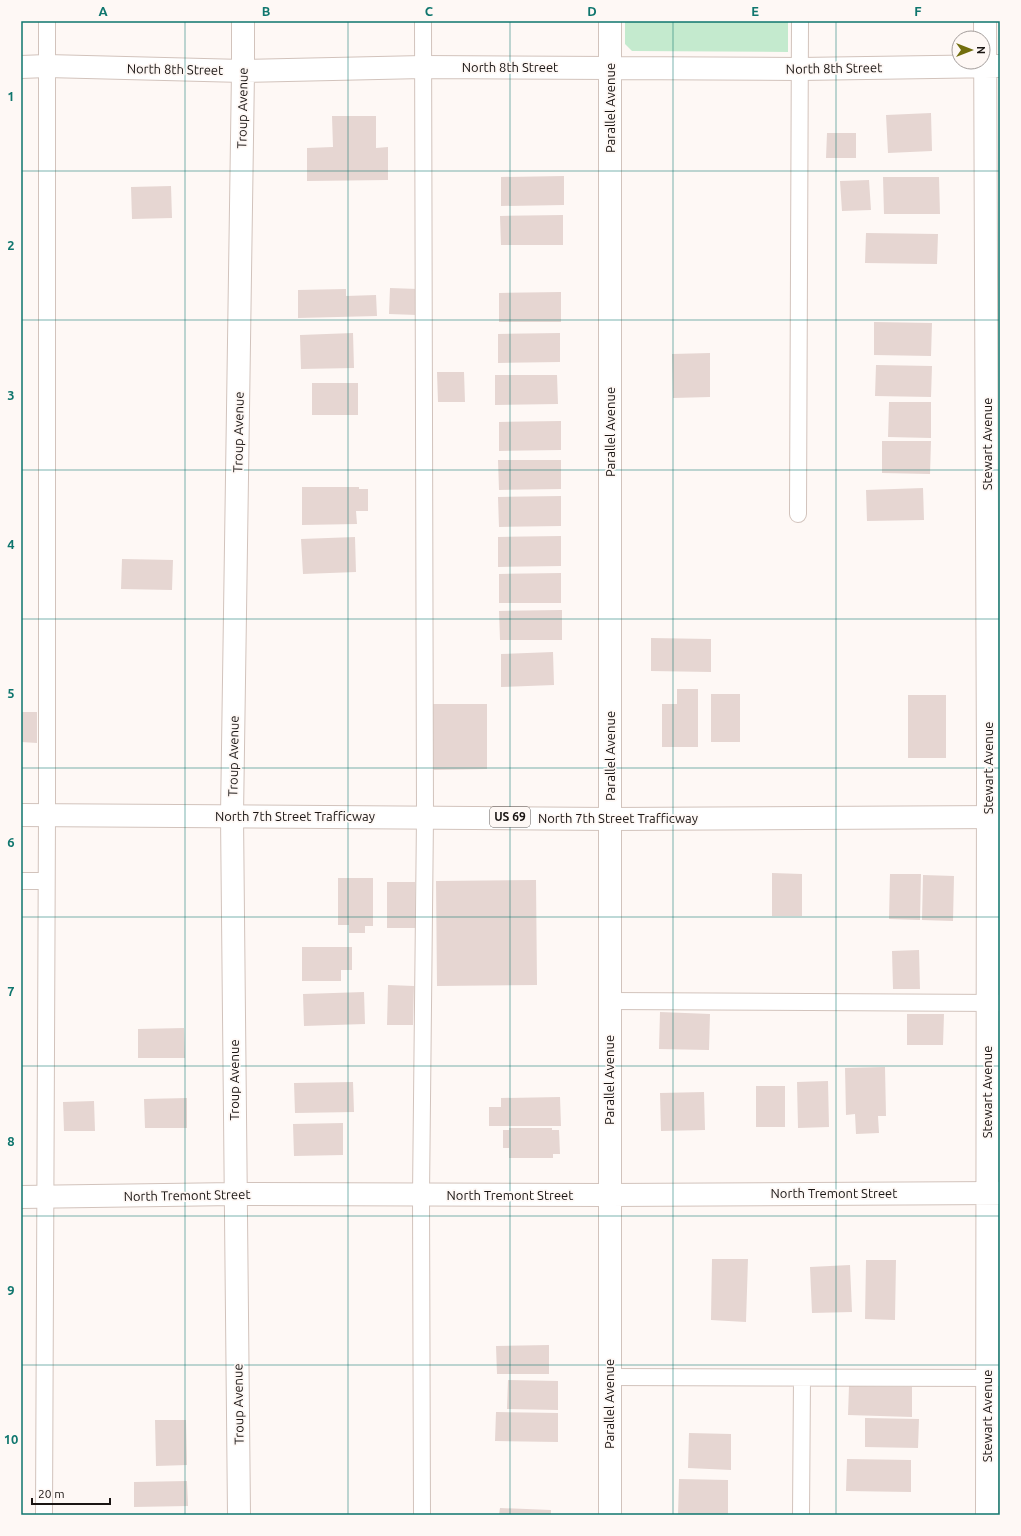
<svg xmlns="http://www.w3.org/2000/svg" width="1021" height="1536" font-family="Ubuntu,sans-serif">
<rect width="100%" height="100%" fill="#fef8f5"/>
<path fill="#c4eace" d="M625,21H788V52L632,51L625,44Z"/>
<path fill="#e6d6d2" d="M931,113L932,151L888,153L886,115Z
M332,116H376V148L388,147V180L307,181V148L333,147Z
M827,133H856V158H826Z
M564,176V205L501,206V177Z
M883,177H939L940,214H884Z
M869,180L871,210L842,211L840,181Z
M171,186L172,218L132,219L131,187Z
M563,215V245H501L500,216Z
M866,233L938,234L937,264L865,263Z
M390,288L418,289L417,315L389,314Z
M346,289V296L376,295L377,316L298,318V290Z
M561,292V322H499V293Z
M874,322L932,323L931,356L874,355Z
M353,333L354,368L301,369L300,335Z
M560,333V362L498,363V334Z
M710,353V397L673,398L672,354Z
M876,365L932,366L931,397L875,396Z
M437,372H464L465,402H438Z
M495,375H557L558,404L495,405Z
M312,383H358V415H312Z
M889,402H931V438L888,437Z
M561,421V450L499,451V422Z
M882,441H931L930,474L882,473Z
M498,460H561V489L499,490Z
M302,487H359V489H368V511H356L357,524L302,525Z
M923,488L924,520L867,521L866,490Z
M561,496V526L499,527L498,497Z
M561,536V566L498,567V537Z
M355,537L356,572L303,574L301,539Z
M122,559L173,560L172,590L121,589Z
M561,573V603H499V574Z
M562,610V640H500L499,611Z
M651,638L711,639V672L651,671Z
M553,652L554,685L501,687V654Z
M677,689H698V747H662V704H677Z
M711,694H740V742H711Z
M908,695H946V758H908Z
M432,704H487V769L433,770Z
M21,712H37V743L21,742Z
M772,873L802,874V916H772Z
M890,874H921L920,920L889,919Z
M923,875L954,876L953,921L922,920Z
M338,878H373V926H365V933H349V925H338Z
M536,880L537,985L437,986L436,881Z
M387,882H415V928H387Z
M302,947H352V970H341V981H302Z
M919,950L920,989H893L892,951Z
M388,985L414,986L413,1025H387Z
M364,992L365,1024L304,1026L303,994Z
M660,1012L710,1014L709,1050L659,1049Z
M907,1014H944L943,1045H907Z
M184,1028L185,1058H138V1029Z
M885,1067L886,1116H878L879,1133L856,1134L855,1114L846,1115L845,1068Z
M828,1081L829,1127L798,1128L797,1082Z
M353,1082L354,1112L295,1113L294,1083Z
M756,1086H785V1127H756Z
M704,1092L705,1130L661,1131L660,1093Z
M560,1097L561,1126H489V1107H501V1098Z
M187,1098V1128H145L144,1099Z
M94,1101L95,1131H64L63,1102Z
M343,1123V1155L294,1156L293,1124Z
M509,1128H552V1130H559L560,1154H553V1158H509V1148H503V1130H509Z
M712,1259H748L746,1322L711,1320Z
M866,1260H896L895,1320L865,1319Z
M850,1265L852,1312L812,1313L810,1267Z
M549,1345V1374H497L496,1346Z
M508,1380L558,1381V1410L507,1409Z
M849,1386L912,1387V1417L848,1415Z
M496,1412L558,1413V1442L495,1441Z
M865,1418L919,1419L918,1448L865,1447Z
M155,1420H186L187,1465L156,1466Z
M689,1433L731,1434V1470L688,1468Z
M847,1459L911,1460V1492L846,1491Z
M679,1479L728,1480V1515H678Z
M187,1481L188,1506L134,1507V1482Z
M500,1508L551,1510V1515H499Z"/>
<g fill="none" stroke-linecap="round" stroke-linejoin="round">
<g stroke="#d2c3bc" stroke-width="18">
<path id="lane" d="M798,514L800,21
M21,881H45
M610,1001L1000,1003
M609,1377L1000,1378
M44,1515L47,815V21
M422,1515L421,1195L425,817L423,21
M801,1515L802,1378"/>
</g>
<g stroke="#d2c3bc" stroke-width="24">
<path id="street" d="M610,21V1515
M985,21L988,775L987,1515
M21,67L47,66L243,71L423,67L800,69L1000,66
M21,1197L235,1194L609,1195L1000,1193
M239,1515L232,816L243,71V21"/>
</g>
<g stroke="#d2c3bc" stroke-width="24">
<path id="primary" d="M21,815L610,819L1000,817"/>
</g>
<use href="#lane" stroke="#fff" stroke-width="16"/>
<use href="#street" stroke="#fff" stroke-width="22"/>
<use href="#primary" stroke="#fff" stroke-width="22"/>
</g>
<path fill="none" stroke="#0f766e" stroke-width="1" stroke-opacity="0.55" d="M185,21V1515M348,21V1515M510,21V1515M673,21V1515M836,21V1515M21,171H1000M21,320H1000M21,470H1000M21,619H1000M21,768H1000M21,917H1000M21,1066H1000M21,1216H1000M21,1365H1000"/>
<g text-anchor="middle" stroke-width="3.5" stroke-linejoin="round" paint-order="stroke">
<rect fill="#fef8f5" stroke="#5e5957" stroke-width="1" x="490" y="807" width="40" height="20" rx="3"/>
<g font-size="12" font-weight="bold" fill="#1a1513">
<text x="510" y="821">US 69</text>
</g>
<g font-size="13" fill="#1a1513" stroke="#fef8f5">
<text x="510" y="72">North 8th Street</text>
<text transform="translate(834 68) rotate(-1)" y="5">North 8th Street</text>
<text transform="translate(175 69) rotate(1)" y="5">North 8th Street</text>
<text transform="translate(242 108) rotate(-89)" y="5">Troup Avenue</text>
<text transform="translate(610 108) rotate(-90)" y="5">Parallel Avenue</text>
<text transform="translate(238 432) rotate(-89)" y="5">Troup Avenue</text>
<text transform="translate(610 432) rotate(-90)" y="5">Parallel Avenue</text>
<text transform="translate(987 444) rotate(-90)" y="5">Stewart Avenue</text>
<text transform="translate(233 756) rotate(-89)" y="5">Troup Avenue</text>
<text transform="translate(610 756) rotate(-90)" y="5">Parallel Avenue</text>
<text transform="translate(988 768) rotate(-90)" y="5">Stewart Avenue</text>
<text x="295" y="821">North 7th Street Trafficway</text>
<text x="618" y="823">North 7th Street Trafficway</text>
<text transform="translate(234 1080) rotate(-90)" y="5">Troup Avenue</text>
<text transform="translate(609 1080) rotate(-90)" y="5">Parallel Avenue</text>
<text transform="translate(987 1092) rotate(-90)" y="5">Stewart Avenue</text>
<text x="834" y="1198">North Tremont Street</text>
<text transform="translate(187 1195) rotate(-1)" y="5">North Tremont Street</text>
<text x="510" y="1200">North Tremont Street</text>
<text transform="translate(238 1404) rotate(-91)" y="5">Troup Avenue</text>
<text transform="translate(609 1404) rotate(-90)" y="5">Parallel Avenue</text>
<text transform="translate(987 1416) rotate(-90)" y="5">Stewart Avenue</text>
</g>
</g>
<rect width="1021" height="1536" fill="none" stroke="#fef8f5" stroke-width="44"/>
<g transform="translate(971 50) rotate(90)"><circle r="19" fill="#fef8f5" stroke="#a39d9b"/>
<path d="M0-3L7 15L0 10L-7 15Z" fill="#726e0e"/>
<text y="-6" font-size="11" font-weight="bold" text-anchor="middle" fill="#1a1513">N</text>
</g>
<path d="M32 1498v6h78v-6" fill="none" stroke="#1a1513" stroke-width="2"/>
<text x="38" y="1498" font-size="12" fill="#1a1513" stroke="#fef8f5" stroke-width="3" paint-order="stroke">20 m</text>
<rect x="22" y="22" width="977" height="1492" fill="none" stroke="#0f766e" stroke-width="1.5"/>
<g font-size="13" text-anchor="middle" font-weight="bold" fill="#0f766e">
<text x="103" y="16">A</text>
<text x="266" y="16">B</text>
<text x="429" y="16">C</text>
<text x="592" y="16">D</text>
<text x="755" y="16">E</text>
<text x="918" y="16">F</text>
<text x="11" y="101">1</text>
<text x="11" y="250">2</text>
<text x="11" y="400">3</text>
<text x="11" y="549">4</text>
<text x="11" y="698">5</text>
<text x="11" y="847">6</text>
<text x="11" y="996">7</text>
<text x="11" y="1146">8</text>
<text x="11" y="1295">9</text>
<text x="11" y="1444">10</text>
</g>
</svg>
